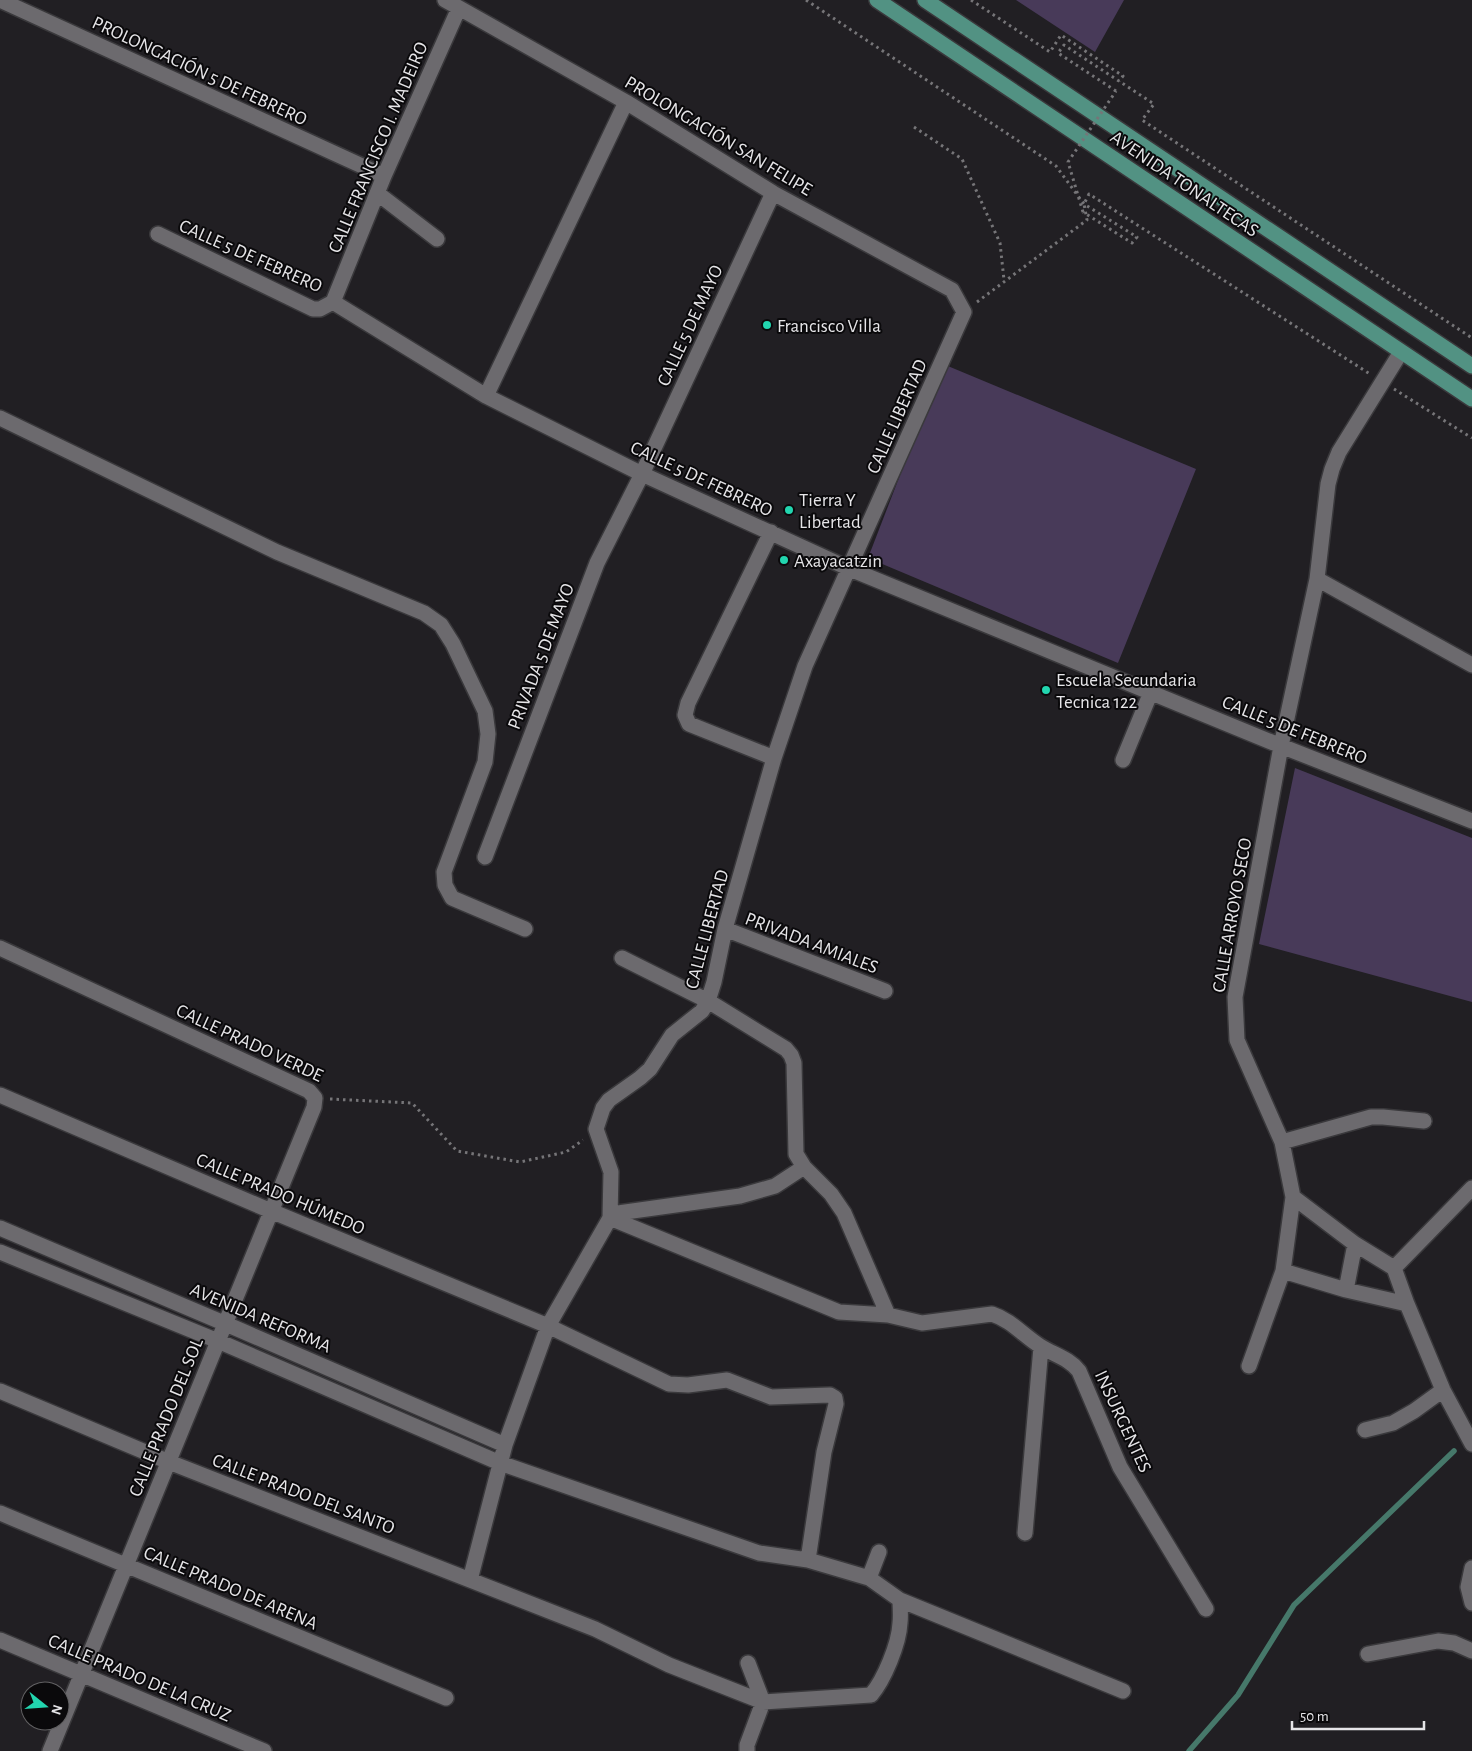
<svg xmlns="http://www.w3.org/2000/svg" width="1472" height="1751" font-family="'Alegreya Sans',sans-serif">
<rect width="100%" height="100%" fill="#211f23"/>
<path fill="#483a59" d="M1016,0H1124L1095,52Z
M943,364L1196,469L1118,663L868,558Z
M1295,768L1472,838V1002L1259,944Z"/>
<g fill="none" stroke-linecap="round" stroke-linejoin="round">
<path stroke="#46786a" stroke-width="5.5" d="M1189,1751L1238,1695L1294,1605L1454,1451"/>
<g stroke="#3a393c" stroke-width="18">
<path id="minor" d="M0,0L384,176
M445,0L626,102L773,193L952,290L964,312L805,666L774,758L725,929L714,982L708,1001L702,1011L672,1035L650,1069L640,1078L609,1100L603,1108L596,1129L611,1172L610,1218L548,1326L505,1445L470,1580
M377,193L437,239
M158,234L313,309H320L333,302L486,396L642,474L850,569L1281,746L1472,821
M333,302L384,176L459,8
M486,396L626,102
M0,418L277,552L424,613L441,625L453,644L485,711L488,734L485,762L444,872L445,885L452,898L525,929
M771,532L688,703L685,715L689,724L774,758
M1317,579L1472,665
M1123,760L1151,692
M485,857L597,563L642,474L773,193
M725,929L885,991
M0,948L309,1091L315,1098L314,1107L50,1751
M622,958L708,1001L786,1049L791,1055L794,1063L796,1154L804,1167L831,1194L844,1213L888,1315
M0,1095L271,1211L548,1326L669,1384L688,1385L727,1380L771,1397L830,1395L835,1398L836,1404L824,1452L808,1560
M1282,1142L1371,1117H1383L1424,1121
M1293,1197L1355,1244L1394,1268L1407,1304L1443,1390L1472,1444
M611,1214L740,1196L775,1186L804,1167
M610,1218L839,1312L888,1315L922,1323L992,1314C1011,1320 1024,1336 1040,1346C1054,1355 1069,1358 1079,1371L1120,1467L1206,1609
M0,1228L226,1324L505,1445
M0,1252L218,1341L500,1463L759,1553L808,1560L869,1578L900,1600C900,1607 901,1616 900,1623C899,1644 884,1680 871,1695L763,1702L669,1665L595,1629L169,1462L0,1391
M1394,1268L1472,1188
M1283,1271L1346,1290L1407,1304
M1346,1290L1355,1244
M1249,1366L1283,1271L1293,1197L1282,1142L1237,1040L1235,997L1281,746L1317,579L1328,484L1332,469L1339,452L1401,352
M1365,1430L1393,1423L1414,1411L1443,1390
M0,1513L446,1698
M1025,1533L1041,1347
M1472,1568L1468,1587L1472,1603
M869,1578L879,1552
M900,1600L1123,1691
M0,1640L264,1751
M1368,1654L1438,1641L1454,1643L1472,1651
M747,1751V1745L763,1702L748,1663"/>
</g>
<g stroke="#3a393c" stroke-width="18">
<path id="major" d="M877,0L1472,399
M925,0L1472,366"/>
</g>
<path stroke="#767578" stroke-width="3" stroke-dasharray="2.5 4" stroke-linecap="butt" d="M806,0L1056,166L1084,204L1137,237L1132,243L1083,212
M971,0L1050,52L1061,35L1123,76L1119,81
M1116,91L1058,53L1064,45L1154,104L1142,120L1472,338
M914,127L962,159L1000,243L1004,280
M977,302L1087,220L1084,204L1089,194L1370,374
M1394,389L1472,438
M330,1099L412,1103L457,1151L520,1162L566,1152L583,1140"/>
<use href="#minor" stroke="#6c6a6e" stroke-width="15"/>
<use href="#major" stroke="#529283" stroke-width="15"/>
<path stroke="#767578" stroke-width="3" stroke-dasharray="2.5 4" stroke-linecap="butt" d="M1083,212L1068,162L1116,91"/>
</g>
<g fill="#22d5af" stroke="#0a090b" stroke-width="2">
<circle cx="767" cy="325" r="5"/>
<circle cx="789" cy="510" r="5"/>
<circle cx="784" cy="560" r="5"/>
<circle cx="1046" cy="690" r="5"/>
</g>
<g text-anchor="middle" stroke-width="4" stroke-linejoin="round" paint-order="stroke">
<g font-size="19" fill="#e6e5e8" stroke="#0a090b">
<text transform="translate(200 70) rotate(25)" y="7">PROLONGACIÓN 5 DE FEBRERO</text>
<text transform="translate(719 135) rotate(31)" y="7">PROLONGACIÓN SAN FELIPE</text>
<text transform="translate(377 147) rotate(-67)" y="7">CALLE FRANCISCO I. MADEIRO</text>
<text transform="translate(1185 183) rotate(34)" y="7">AVENIDA TONALTECAS</text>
<text transform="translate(251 255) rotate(24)" y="7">CALLE 5 DE FEBRERO</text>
<text transform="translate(689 325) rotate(-65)" y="7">CALLE 5 DE MAYO</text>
<text transform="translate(896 416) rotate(-66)" y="7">CALLE LIBERTAD</text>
<text transform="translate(702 478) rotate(25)" y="7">CALLE 5 DE FEBRERO</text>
<text transform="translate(540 656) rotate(-69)" y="7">PRIVADA 5 DE MAYO</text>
<text transform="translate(1295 729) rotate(22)" y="7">CALLE 5 DE FEBRERO</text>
<text transform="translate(1231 915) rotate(-80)" y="7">CALLE ARROYO SECO</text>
<text transform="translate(706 929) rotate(-75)" y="7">CALLE LIBERTAD</text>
<text transform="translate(812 942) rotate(21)" y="7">PRIVADA AMIALES</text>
<text transform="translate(250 1042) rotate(25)" y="7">CALLE PRADO VERDE</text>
<text transform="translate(281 1193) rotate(23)" y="7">CALLE PRADO HÚMEDO</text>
<text transform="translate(261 1317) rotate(23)" y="7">AVENIDA REFORMA</text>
<text transform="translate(165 1417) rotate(-68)" y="7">CALLE PRADO DEL SOL</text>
<text transform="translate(1124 1421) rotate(65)" y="7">INSURGENTES</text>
<text transform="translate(304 1493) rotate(21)" y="7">CALLE PRADO DEL SANTO</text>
<text transform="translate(231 1587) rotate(23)" y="7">CALLE PRADO DE ARENA</text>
<text transform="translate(140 1677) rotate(23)" y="7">CALLE PRADO DE LA CRUZ</text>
</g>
<g font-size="19" fill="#e6e5e8" stroke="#0a090b" text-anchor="start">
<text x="777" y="332">Francisco Villa</text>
<text x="799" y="506">Tierra Y<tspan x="799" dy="22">Libertad</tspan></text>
<text x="794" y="567">Axayacatzin</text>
<text x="1056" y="686">Escuela Secundaria<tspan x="1056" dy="22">Tecnica 122</tspan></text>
</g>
</g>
<g transform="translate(45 1706) rotate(107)"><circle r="24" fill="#0a090b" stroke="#626163"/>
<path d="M0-4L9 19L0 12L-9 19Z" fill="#22d5af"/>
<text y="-8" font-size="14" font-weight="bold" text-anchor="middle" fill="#e6e5e8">N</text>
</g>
<path d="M1292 1721v8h132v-8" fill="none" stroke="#e6e5e8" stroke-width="2.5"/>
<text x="1300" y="1721" font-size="15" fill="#e6e5e8" stroke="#0a090b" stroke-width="4" paint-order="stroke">50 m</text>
</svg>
